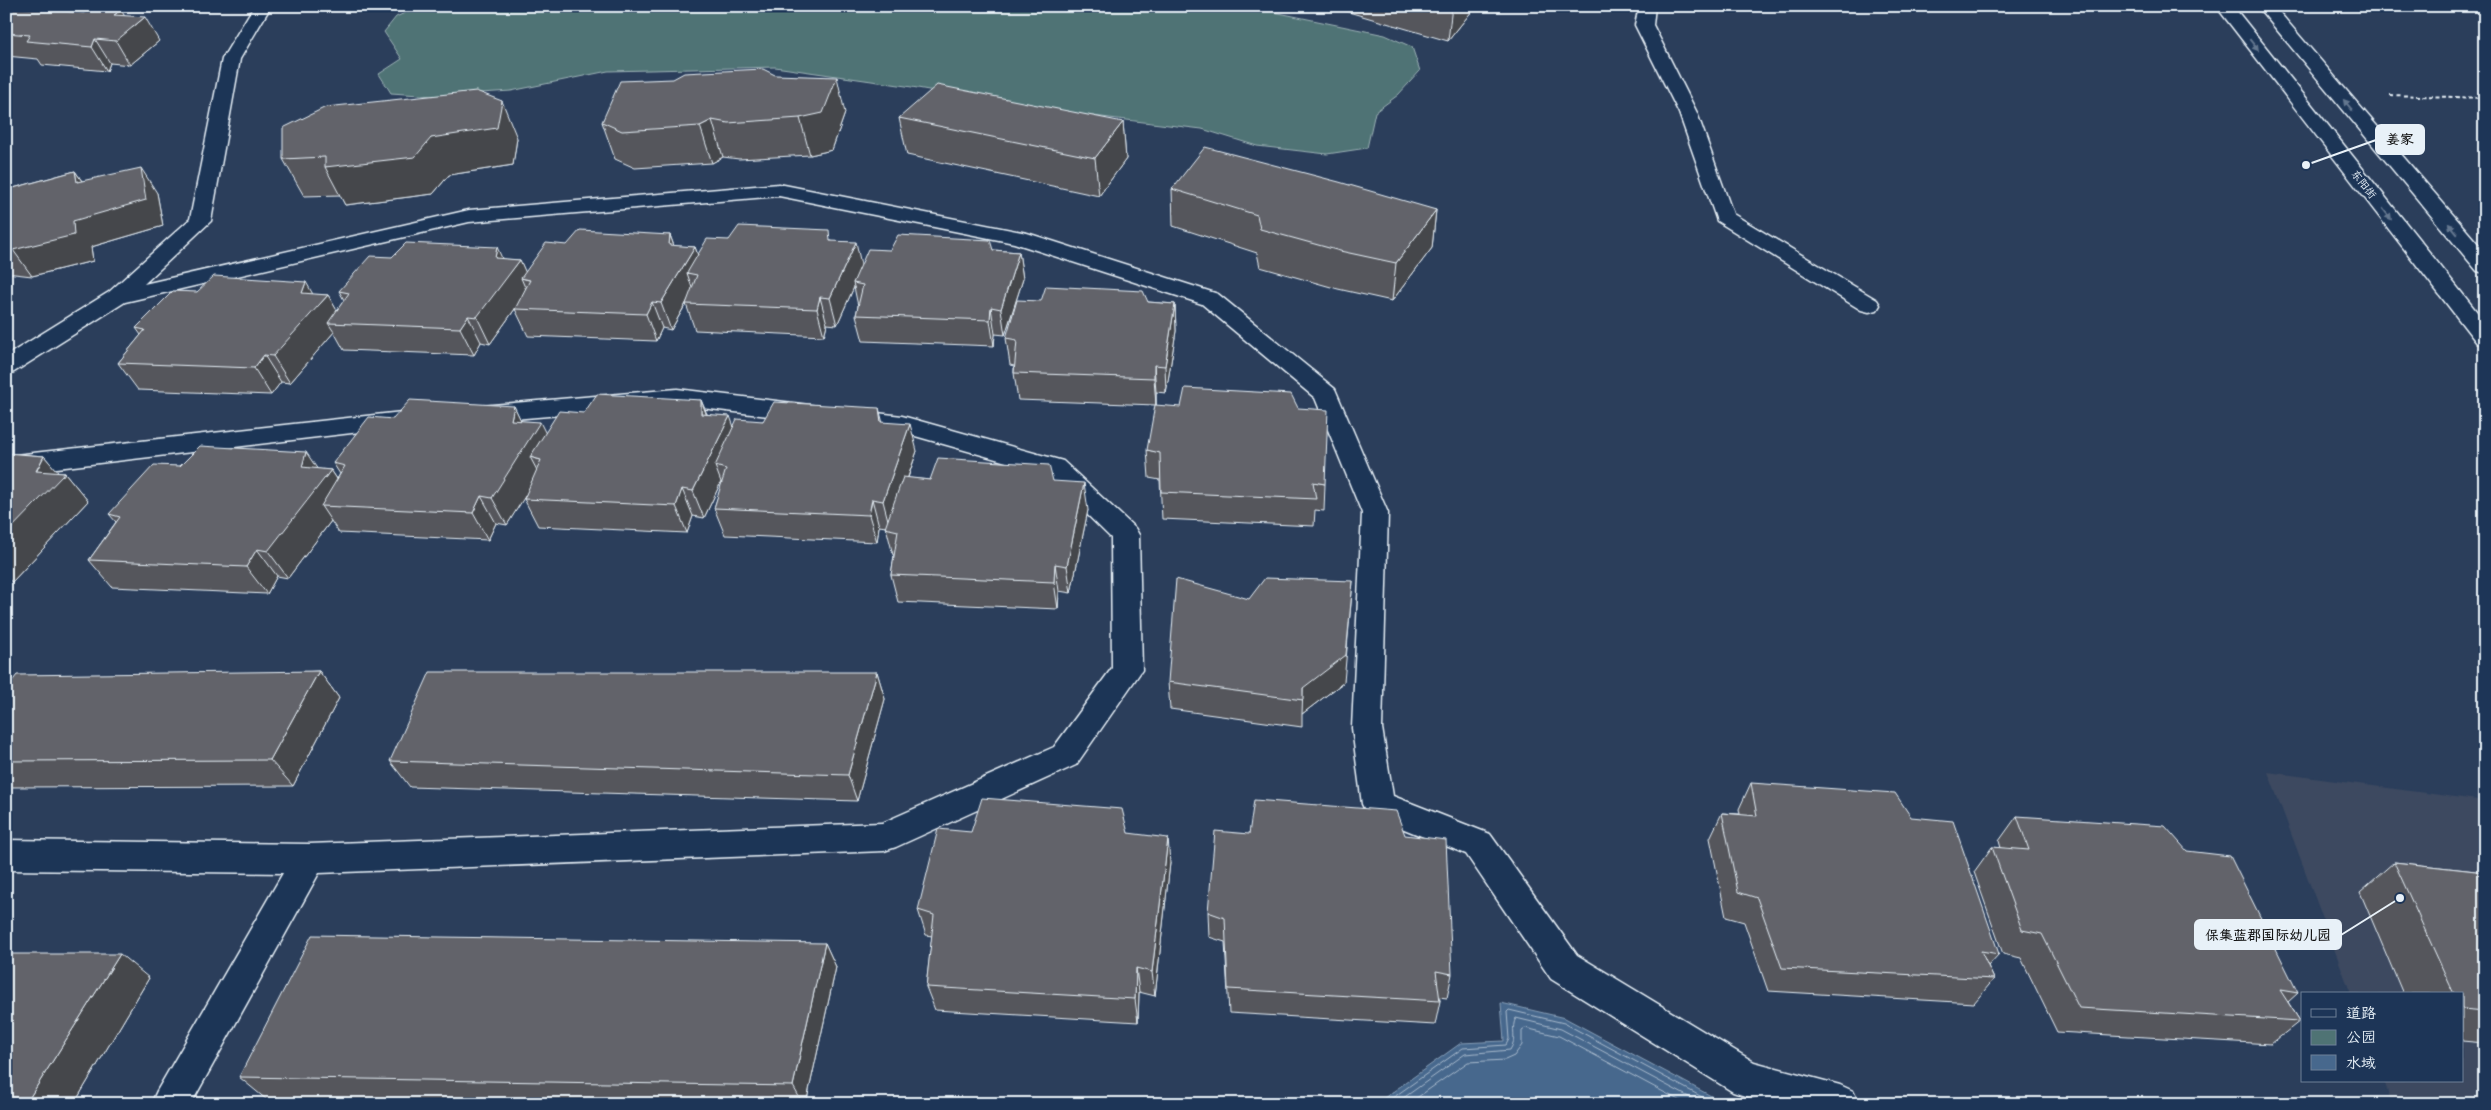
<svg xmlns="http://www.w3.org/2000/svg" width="2491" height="1110" font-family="Mali,'LXGW WenKai TC',sans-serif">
<rect width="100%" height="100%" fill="#2b3e5b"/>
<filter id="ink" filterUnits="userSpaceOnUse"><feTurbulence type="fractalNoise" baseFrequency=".02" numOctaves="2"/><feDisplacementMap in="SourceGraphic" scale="10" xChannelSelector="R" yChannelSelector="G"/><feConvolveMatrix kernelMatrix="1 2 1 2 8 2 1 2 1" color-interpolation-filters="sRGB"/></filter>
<g filter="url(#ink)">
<path fill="#3c4960" d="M2268,772L2485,801V1104H2392L2384,1081H2462V994H2351Z"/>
<path fill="#4f7374" stroke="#9cb2b6" d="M420,6H1245L1385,35L1412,47L1420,71L1398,95L1375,112L1367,148L1327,154L1257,146L1202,129L1043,110L906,86L775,67L608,71L511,91L434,96L391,93L379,74L402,59L384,32L396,17Z"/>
<path fill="#47688d" stroke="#879fb8" d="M1501,1003L1565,1018L1726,1104H1378L1380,1101L1461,1043L1504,1041Z"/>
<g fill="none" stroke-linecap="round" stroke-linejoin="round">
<path stroke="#a8bacd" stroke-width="1" d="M1384,1104L1463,1048L1506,1045L1509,1039L1507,1012L1509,1010L1564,1023L1715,1104
M1395,1104L1465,1054L1510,1050C1518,1038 1510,1028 1516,1018L1561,1029L1702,1104
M1408,1104L1468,1062L1505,1060L1514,1056L1522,1045V1030L1525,1028L1559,1036L1686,1104"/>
<g stroke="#e8f1f8" stroke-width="3">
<path id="minor" d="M254,6H271L240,59L211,221L144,284L469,210L779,184L1027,233L1218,294L1335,389L1388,513L1382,728L1393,796L1490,834L1577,955L1754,1062L1840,1085L1853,1091L1859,1104H1769L1733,1092L1551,979L1466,854L1367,814L1362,804L1352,728L1362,513L1315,398L1202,304L1014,243L779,196L469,222L125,302L14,372L6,374V356L109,292L190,219L222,59Z
M1639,6H1655L1653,25L1697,113L1733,214L1877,300L1880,305L1877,310L1869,312L1861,310L1717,221L1679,113L1635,25Z
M677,389L902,416L1063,461L1135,528L1139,535L1142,670L1076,765L896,847L884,851L319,873L191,1104H151L157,1091L283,873L6,870V840L309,844L882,823L1054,747L1112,668L1111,538L1045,473L901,432L677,405L480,422L471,420L468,414L471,408L480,406Z
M402,412L411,414L414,420L411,426L6,474V456Z"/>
</g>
<g stroke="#e8f1f8" stroke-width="3">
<path id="major" d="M2216,6H2233L2485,322V345L2477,343Z
M2257,6H2274L2485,252V273L2477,271Z"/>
</g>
<path stroke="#e8f1f8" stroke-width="2" stroke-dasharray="4 2.5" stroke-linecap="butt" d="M2390,95L2485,98"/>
<use href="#minor" fill="#1d3557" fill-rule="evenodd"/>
<use href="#major" fill="#1d3557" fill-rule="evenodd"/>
</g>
<path fill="#54565c" stroke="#e8f1f8" d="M6,6H22L23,8L125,16L159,41L130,65L110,63L107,71L42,65L38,59L6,56Z
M1328,6H1476L1448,41Z
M845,113L832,150L810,155L739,159L723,157L712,163L635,168L615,159L602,122Z
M899,118L1123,122L1126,159L1099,196L907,155Z
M517,138L513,165L449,175L433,194L345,205L340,195L304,196L283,159Z
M75,171L82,181L157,193L163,226L91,247L93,261L32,276L6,273V190Z
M1172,189L1436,210L1432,248L1392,301L1338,289L1260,267L1257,253L1173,226Z
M670,235L674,246L695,247L698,255L729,240L832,241L861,265L890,250H993L1019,252L1023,279L1005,335L995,334L994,346L863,341L856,315L858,306L854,287L837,325L827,324L824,336L695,330L686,304L671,330L662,328L656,341L528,336L515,309L490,344L481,342L474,355L344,350L334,332L290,383L281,382L271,395L138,390L118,363L141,335L136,328L197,292L328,295L337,311L344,300L339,291L392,257L502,259L520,260L525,272L567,245Z
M1041,301L1148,302L1175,304L1176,331L1166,393L1156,392V405L1018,400L1014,373V366L1010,365L1006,338Z
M701,400L707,414L734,426L763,421L883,422L917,451L908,478L930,480L1053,481L1088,510L1071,593L1059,591L1058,609L898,602L891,575L894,555H893L886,527L879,526L877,542L725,535L714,508L722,484L721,482L704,518L693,516L687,533L538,526L524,499L527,492L507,525L496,523L488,540L339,533L331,521L288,578L277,576L267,594L112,587L89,560L116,522L109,514L180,466L317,469L331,470L337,479L340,474L333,463L514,406L521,421L545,433L584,413Z
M1147,450L1325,484L1324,511L1315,510L1314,526L1162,519L1160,480L1149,478Z
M6,453L44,456L58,473H65L88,501L12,582L6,581Z
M319,671L339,698L293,786L6,787V689Z
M877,672L885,699L857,801L410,787L390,761Z
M1168,682H1344L1302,714V727L1170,709Z
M1751,783L1999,954L1988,966L1994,979L1974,1003L1768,991L1744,922L1726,917L1710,838L1722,813L1740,814L1739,809Z
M2017,816L2298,993L2288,1002L2300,1021L2271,1044L2057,1032L2021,958L2003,954L1974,872L1992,847L2001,848L1999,841Z
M971,832L1128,833L1170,863L1155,996L1139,992L1138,1022L935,1010L926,987L932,936L926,935L918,910Z
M2394,862L2485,872V1043L2462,1041V994H2403L2360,892Z
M1208,912L1452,974L1447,998L1439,997L1440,1001L1435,1025L1229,1013L1225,942L1209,937Z
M825,943L836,967L806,1104H520L267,1100L239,1077Z
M6,954L149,978L74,1104H6Z"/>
<path fill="#45464b" stroke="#e8f1f8" d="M10,6H22L34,24L25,31Z
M1452,6H1476L1448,41Z
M121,10L132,28L145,17L159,41L130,65L116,41L114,15Z
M95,39L110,63L107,71L92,47Z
M837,77L845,113L832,150L810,155L800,118Z
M502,101L517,138L513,165L449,175L433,194L345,205L325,167L431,138Z
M712,120L723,157L712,163L700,126Z
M1123,122L1126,159L1099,196L1095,158Z
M141,168L157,193L163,226L91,247L93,261L32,276L13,250L73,221Z
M75,171L93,197L77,182Z
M1436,210L1432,248L1392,301L1396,263Z
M670,235L679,261L669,245Z
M856,242L862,269L853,283L854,287L837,325L830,298Z
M497,247L509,274L520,260L529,280L521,278L527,292L490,344L477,317L495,258Z
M695,247L704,273H687L693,291L671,330L661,303Z
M1019,252L1023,279L1005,335L1001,309Z
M306,282L319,305L328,295L343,321L328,323L334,332L290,383L273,356L302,293Z
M820,297L827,324L824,336L817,309Z
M652,302L662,328L656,341L646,314Z
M1175,304L1176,331L1166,393L1165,366Z
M991,307L995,334L994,346L990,320Z
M468,316L481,342L474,355L460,328Z
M264,355L281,382L271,395L254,368Z
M1154,365L1156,392V405L1154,378Z
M701,400L711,427L701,414Z
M514,406L527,433L540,422L554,450L541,460L530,457L539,474L507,525L492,498L511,420Z
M879,408L886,435L881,422Z
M730,416L740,444L715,466L721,482L704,518L693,491Z
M910,424L917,451L890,528L883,501Z
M306,452L324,479L331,470L349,497L321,506L331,521L288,578L268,551L302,467Z
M44,456L62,477L65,473L88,501L12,582L6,576V534Z
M1084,483L1088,510L1071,593L1067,566Z
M682,489L693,516L687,533L676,506Z
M481,496L496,523L488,540L473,513Z
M872,499L879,526L877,542L869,515Z
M257,549L277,576L267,594L246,567Z
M1055,564L1059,591L1058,609L1054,582Z
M1353,581L1344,682L1302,714L1303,688Z
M319,671L339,698L293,786L270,760Z
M877,672L885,699L857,801L848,775Z
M1168,838L1170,863L1155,996L1152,972Z
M825,943L836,967L806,1104H803L793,1086Z
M120,954L149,978L74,1104H41L30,1097Z
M1136,968L1139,992L1138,1022L1135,999Z"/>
<path fill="#62646b" stroke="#e8f1f8" d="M6,6L84,13L92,7L121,10L114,15L145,17L116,41L95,39L92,47L26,41L30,35L6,33Z
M763,69L775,75L837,77L823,113L800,118L728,123L712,120L700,126L622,131L602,122L620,81L673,79L684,73Z
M937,85L1123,122L1095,158L899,118Z
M476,91L502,101L497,128L431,138L415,157L325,167V157L283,159V128L326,107Z
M1205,147L1339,182L1436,210L1396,263L1340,251L1260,229L1257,215L1172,189Z
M141,168L146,200L73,221L74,235L13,250L6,249V190L75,171L77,182Z
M739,226L829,230L830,241L856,242L830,298L820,297L817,309L686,304L697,275L687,273L707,239L729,240Z
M580,230L670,235L669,245L695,247L661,303L652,302L646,314L515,309L530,280L521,278L546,243L567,245Z
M898,235L990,240L993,250L1019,252L1001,309L991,307L990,320L856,315L863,285L853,283L868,249L890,250Z
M406,243L497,247L495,258L520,260L477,317L468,316L460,328L328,323L349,293L339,291L370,256L392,257Z
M214,276L306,282L302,293L328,295L273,356L264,355L254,368L118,363L145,330L136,328L173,291L197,292Z
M1046,286L1143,291L1148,302L1175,304L1165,366L1154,365V378L1014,373L1017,340L1006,338L1017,300L1041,301Z
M1185,388L1291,394L1298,408L1328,410L1325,484L1313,482L1316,499L1161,492L1160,453L1147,450L1155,405L1181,407Z
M597,394L701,400V414L730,416L693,491L682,489L676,506L524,499L541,460L530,457L559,411L584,413Z
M410,400L514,406L511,420L540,422L492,498L481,496L473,513L321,506L345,466L333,463L369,417L393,419Z
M774,402L879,408L881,422L910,424L883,501L872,499L869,515L714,508L726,469L715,466L737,419L763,421Z
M200,446L306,452L302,467L331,470L268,551L257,549L246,567L89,560L120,517L109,514L154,465L180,466Z
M6,453L44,456L36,471L65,473L6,534Z
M938,458L1049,465L1053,481L1084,483L1067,566L1055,564L1054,582L891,575L898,531L885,528L903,477L930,480Z
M1265,578L1353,581L1346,655L1303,688V700L1168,682L1176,579L1249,599Z
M319,671L270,760L6,761V689L17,675Z
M430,672H877L848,775L390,761Z
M1751,783L1895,793L1911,817L1953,821L1999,954L1981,951L1994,979L1782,968L1757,898L1738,892L1722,813L1757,816Z
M982,798L1122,809L1128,833L1168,838L1152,972L1136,968L1135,999L926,987L934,915L918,910L938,829L971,832Z
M1254,800L1396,811L1405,835L1446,840L1452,974L1436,971L1440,1001L1228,989L1225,918L1208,912L1215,831L1249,834Z
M2017,816L2165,826L2187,851L2230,856L2298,993L2280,990L2300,1021L2079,1008L2042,934L2022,930L1992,847L2029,850Z
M2394,862L2485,872V1011L2462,1009V994H2454Z
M312,935L825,943L793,1086L239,1077Z
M6,954H120L30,1097H6Z"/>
<defs><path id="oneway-solid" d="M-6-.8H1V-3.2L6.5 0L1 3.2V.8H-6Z" transform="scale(1.25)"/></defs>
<g fill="#64778f">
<use href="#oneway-solid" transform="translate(2254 45) rotate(52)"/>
<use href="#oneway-solid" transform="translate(2348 105) rotate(-130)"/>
<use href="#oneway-solid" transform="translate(2387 214) rotate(52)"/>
<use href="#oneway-solid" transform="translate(2453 229) rotate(-130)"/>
</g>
</g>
<g text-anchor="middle" stroke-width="4" stroke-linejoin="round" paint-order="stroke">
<g font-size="11" fill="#e8f1f8" stroke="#1d3557">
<text transform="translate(2364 184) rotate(52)" y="4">东阳街</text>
</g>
</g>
<path fill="none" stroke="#e8f1f8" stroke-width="2" d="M2306 165L2376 140M2400 898L2341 935"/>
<g fill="#e8f1f8" stroke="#1d3557" stroke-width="2">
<circle cx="2306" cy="165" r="5"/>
<circle cx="2400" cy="898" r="5"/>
</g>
<g fill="#e8f1f8" stroke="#e8f1f8" stroke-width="2">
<rect x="2376" y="125" width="48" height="29" rx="5"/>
<rect x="2195" y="920" width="146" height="29" rx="5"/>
</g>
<g font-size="14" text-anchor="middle" font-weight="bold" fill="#111">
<text x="2400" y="144">姜家</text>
<text x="2268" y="940">保集蓝郡国际幼儿园</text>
</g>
<rect width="2491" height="1110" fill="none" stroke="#1d3557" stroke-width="25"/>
<rect x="12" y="12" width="2466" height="1085" fill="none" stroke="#e8f1f8" stroke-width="2" filter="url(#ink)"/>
<rect x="2301" y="992" width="162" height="90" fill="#1d3557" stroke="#6e8097"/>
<rect x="2311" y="1009" width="25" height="8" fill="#1d3557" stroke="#6e8097"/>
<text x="2346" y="1018" font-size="15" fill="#e8f1f8">道路</text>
<rect x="2311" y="1030" width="25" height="15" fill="#4f7374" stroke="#6e8097"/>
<text x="2346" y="1042" font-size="15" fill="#e8f1f8">公园</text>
<rect x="2311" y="1055" width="25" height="15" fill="#47688d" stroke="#6e8097"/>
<text x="2346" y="1068" font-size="15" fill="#e8f1f8">水域</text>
</svg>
